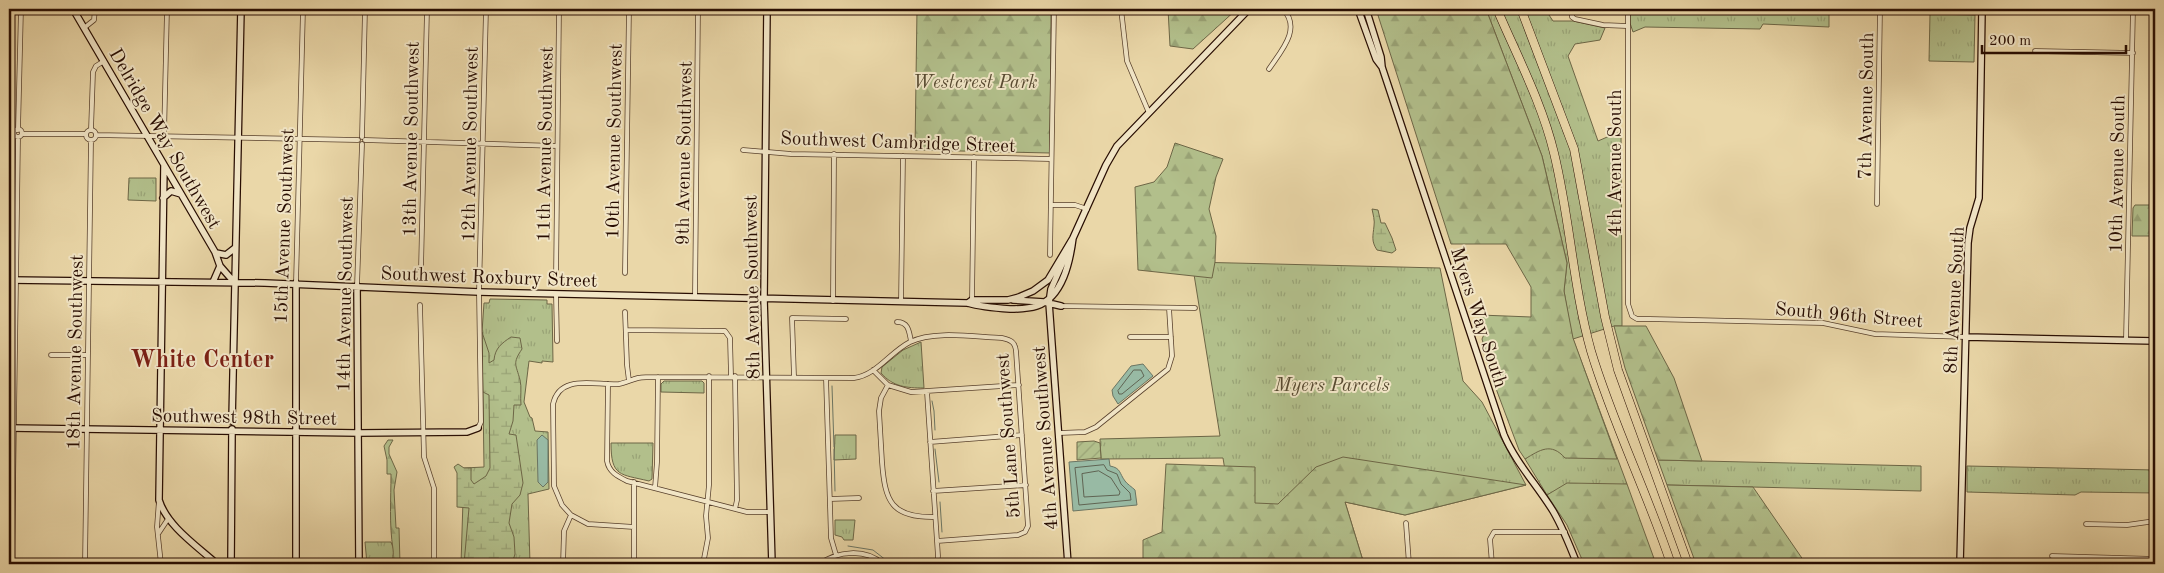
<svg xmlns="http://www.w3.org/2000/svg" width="2164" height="573" font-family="'Old Standard TT',serif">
<defs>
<pattern id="grass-tufts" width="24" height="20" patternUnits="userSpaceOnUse" patternTransform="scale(1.25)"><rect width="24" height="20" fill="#b2bf8b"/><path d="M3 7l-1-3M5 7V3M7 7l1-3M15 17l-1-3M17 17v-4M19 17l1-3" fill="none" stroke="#99a376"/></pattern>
<pattern id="forest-firs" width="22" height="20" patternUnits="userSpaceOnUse" patternTransform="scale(1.25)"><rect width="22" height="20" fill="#b2bf8b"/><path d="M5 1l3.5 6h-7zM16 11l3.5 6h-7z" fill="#99a376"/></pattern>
<pattern id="wetland-marsh" width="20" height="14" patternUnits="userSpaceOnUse" patternTransform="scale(1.25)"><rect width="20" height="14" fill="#b2bf8b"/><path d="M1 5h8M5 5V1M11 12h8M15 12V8" fill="none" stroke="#99a376"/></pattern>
<pattern id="garden-furrows" width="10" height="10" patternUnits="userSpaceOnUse" patternTransform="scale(1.25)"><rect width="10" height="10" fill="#b2bf8b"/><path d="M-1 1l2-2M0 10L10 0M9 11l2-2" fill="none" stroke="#99a376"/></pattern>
</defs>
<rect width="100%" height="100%" fill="#ead7a8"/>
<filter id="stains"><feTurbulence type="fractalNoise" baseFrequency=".004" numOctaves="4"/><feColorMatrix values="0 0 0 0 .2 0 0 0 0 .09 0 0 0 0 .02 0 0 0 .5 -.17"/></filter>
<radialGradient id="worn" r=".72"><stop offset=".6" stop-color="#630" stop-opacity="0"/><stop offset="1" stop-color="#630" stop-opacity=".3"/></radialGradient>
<path fill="url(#grass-tufts)" stroke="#6d6646" d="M1486,9H1545L1553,21H1573L1605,28L1600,40L1575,44L1568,56L1598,141L1621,131L1622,326H1614L1573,339L1627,484L1555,491L1547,495L1525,459L1528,457L1572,338L1564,291L1567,263L1542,156Z
M1630,9H1829V27L1763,24L1760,29L1645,27L1633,32L1630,23Z
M1930,14L1975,15L1974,62L1929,61Z
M129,178H156V201L128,200Z
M1192,262L1440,268L1463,381L1482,402L1526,485L1405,515L1345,502L1364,564H1240L1223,458L1101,459L1100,439L1220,436Z
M490,299L547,300V304H552L553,362L542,361V363L529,361L524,402L530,417L532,418L535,431L548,432L549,489L528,494L530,564H461L464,468L484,467L482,332L484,303H489Z
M921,342L924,388C907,388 893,387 881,373L882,367L903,350Z
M664,381H702L704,383V393L661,392V384Z
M835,435H856V459L834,460Z
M611,443H653L652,479L649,481C620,474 611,477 611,443Z
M1658,460L1921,466V491L1667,485Z
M1967,466L2155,470V493L2081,492L2075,495L1967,492Z
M835,520H855L853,540H844L842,537L835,535Z
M365,542H391L394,550L393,564H367Z"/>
<path fill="url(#forest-firs)" stroke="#6d6646" d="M917,9H1051L1050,153L915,150Z
M1168,9H1237L1193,49L1170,46Z
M1376,9H1486L1542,156L1567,263L1564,291L1573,338L1617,459L1565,458C1551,442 1540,450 1525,459L1519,450L1495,386L1482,339L1486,330L1480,315L1531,317V287L1506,244H1451Z
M1175,143L1223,159L1216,177L1209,209L1216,236L1215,262L1212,278L1138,270L1135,187L1154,182L1167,167Z
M2135,205H2155V236H2132L2133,208Z
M1614,326H1646L1674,378L1702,461L1658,460L1625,368Z
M388,440H393L389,447V454L397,472L394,490L396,528H399L400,564H393C392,559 394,554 393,549C389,524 391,499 391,474H387V460L384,446Z
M1343,457L1526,485L1405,515L1345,502L1364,564H1143V540L1162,532L1166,464L1255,467V503L1278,504L1316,467Z
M1567,483L1627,484L1656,564H1584L1567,525L1547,495Z
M1667,485L1753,487L1806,564H1696Z"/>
<path fill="url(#wetland-marsh)" stroke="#6d6646" d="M1372,209L1378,210L1381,223H1385L1392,238L1396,250L1392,253L1377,250C1371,241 1373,236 1374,226C1375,221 1373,214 1372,209Z
M482,332L489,353V363L494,360C495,348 502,343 511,337L520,338L522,349C512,364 516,364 520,380C522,387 520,397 521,405H514L513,421L509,434L516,435L523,483L520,495L512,504L509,523L514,537L515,554L512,564H464L469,508L457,507V473L454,467L458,464L464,468H471V480L474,484L486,476L490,468L489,395L483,392Z"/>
<path fill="url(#garden-furrows)" stroke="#6d6646" d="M1094,441L1100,443L1101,458L1077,460V442Z"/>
<path fill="#98baa4" stroke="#6b7563" d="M1143,364L1153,376L1118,404L1113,396L1112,390L1131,366Z
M542,435L548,440V482L543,487L538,482L537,440Z
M1109,459L1110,466C1121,468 1119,473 1125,481C1127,484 1132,487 1135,490L1137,505L1073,511L1069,462Z"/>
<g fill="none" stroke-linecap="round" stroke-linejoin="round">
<path stroke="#606453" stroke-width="1" d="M1134,370H1141L1144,376L1122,394H1119L1118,391Z
M1104,465L1107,470L1117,474L1121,484L1130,493L1131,500L1079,505L1075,468Z
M1099,471L1111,478L1120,492L1119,495L1084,497L1082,474Z"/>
<path stroke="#6b7563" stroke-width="1" d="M832,386L834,447
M932,401L934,411L935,430
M834,449L835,491
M935,449L939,482
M940,502L942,532
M848,546L873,550L891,564"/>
<g stroke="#58402c" stroke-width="5.5">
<path id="street" d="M1121,9L1127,61L1149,113
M1572,9V17L1575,19L1603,25L1627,26
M1628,9V304L1632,316L1637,319H1649L1823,323L1875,334L1966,337
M84,28L94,20L95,9
M2035,51L2133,53
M1269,69C1281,51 1302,29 1283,9
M14 133a4 4 0 1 1 8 0a4 4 0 1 1-8 0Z
M18,130L21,9
M91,130L93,72L96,66L104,61
M86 135a5 5 0 1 1 10 0a5 5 0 1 1-10 0Z
M22,134H86
M96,135L358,140
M164,136L167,9
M362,137L365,9
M365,140L557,146
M743,150L791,154L1051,159
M1877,204L1880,9
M1051,205H1075L1087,209
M1050,255L1054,9
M421,269L427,9
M625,273L629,9
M556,279L559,9
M296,283L303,9
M357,286L362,144
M556,294L557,341
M695,297L698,9
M972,300L974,157
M833,301L834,154
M901,302L903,156
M420,305L424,457L434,488V564
M1059,306L1195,308
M625,312L627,365L629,381
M897,322C909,322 909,332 911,341
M626,330L725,331L730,338L731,376
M1130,337H1171
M2126,340L2133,9
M51,355H88
M873,370L888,385L911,392L1019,385
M794,377L792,318L846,319
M826,378L831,538L836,555
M608,384L607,461C609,472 617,476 627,481L747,512H771
M888,385L881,398L879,411C880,428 881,445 882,462C885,501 891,518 935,517
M927,392L938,556L937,564
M478,428L481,422L479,292L486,9
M1059,433L1085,432L1096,427L1168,369L1172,356L1169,308
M930,442L1022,435
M634,482V564
M655,488L657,462L658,377
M933,491L1026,485
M830,499L859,498
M159,500L157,527L161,564
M735,509L737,500L735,376
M1406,523L1409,564
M2086,524L2127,525L2155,521
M634,527L588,524L571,515L562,505L554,486L553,404C560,373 596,386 619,384C625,383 631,380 638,378C644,377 651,377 658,377L854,378C877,375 890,352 910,342C934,330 975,337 1002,338C1011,340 1015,342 1016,351L1028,526L1025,532L1018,535L937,541
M158,534L168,519
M2052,556L2155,559
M12,564L18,137
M85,564L91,140
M563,564L564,531L571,515
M703,564L708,538L706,516L709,485V376
M819,564C838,551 865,548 883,564
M1492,564L1490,539L1494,532H1565"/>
</g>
<g stroke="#280d02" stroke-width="8">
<path id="secondary" d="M73,9L215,252L220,266L234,282
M767,9L764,299L772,564
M1358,9L1376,59L1382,67
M1366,9L1381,57L1382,67L1504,435C1516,463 1537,485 1553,511C1563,528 1570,546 1577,564
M164,165L159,500C167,526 197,546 217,564
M163,198L171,191L181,194
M216,253L226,255L235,248
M1067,253L1051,289L1049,303L1068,564
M9,280L265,283L479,292L968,303C981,307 995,308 1010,309C1018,309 1028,309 1037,306C1063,297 1070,261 1073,238
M213,282L220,266
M296,283V564
M357,286L359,564
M1013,300L1044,302L1061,306
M968,303L972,300H1008L1019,297L1033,291L1048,280L1073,238L1106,165L1117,146L1249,9
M1966,337L2155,341
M232,421L241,9
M9,428L358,433L467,432L478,428
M231,564L232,429
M1960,564L1968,243L1970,228L1979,198L1982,9"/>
</g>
<g stroke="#280d02" stroke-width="9">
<path id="highway" d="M1497,9C1517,56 1542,103 1554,153C1570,218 1573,287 1591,351C1613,424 1647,492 1671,564
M1521,9L1574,149L1605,317L1618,370L1688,564"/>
</g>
<use href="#street" stroke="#f1e5c6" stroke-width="4"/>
<use href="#secondary" stroke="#f1e5c6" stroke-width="5.5"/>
<use href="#highway" stroke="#ead7a8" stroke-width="8"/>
</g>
<g text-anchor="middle" stroke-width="4" stroke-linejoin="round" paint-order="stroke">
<g font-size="19" font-style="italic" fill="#584b32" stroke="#f1e5c6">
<text x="975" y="88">Westcrest Park</text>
<text x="1332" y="391">Myers Parcels</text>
</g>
<g font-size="19" fill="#280d02" stroke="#f1e5c6">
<text transform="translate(1865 106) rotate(-89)" y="7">7th Avenue South</text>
<text transform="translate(166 138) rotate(60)" y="7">Delridge Way Southwest</text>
<text transform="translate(410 139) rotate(-89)" y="7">13th Avenue Southwest</text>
<text transform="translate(613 141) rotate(-89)" y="7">10th Avenue Southwest</text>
<text transform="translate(898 141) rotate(2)" y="7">Southwest Cambridge Street</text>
<text transform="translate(469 144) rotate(-89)" y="7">12th Avenue Southwest</text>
<text transform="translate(544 144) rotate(-89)" y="7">11th Avenue Southwest</text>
<text transform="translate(683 153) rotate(-89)" y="7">9th Avenue Southwest</text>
<text transform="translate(1614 163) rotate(-90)" y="7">4th Avenue South</text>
<text transform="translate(2116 174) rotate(-89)" y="7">10th Avenue South</text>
<text transform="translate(283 226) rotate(-88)" y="7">15th Avenue Southwest</text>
<text transform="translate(489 276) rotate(2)" y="7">Southwest Roxbury Street</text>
<text transform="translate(751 287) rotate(-91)" y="7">8th Avenue Southwest</text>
<text transform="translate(344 294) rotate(-89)" y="7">14th Avenue Southwest</text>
<text transform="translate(1953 300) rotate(-87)" y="7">8th Avenue South</text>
<text transform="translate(1849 314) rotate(5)" y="7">South 96th Street</text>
<text transform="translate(1480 317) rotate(72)" y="7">Myers Way South</text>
<text transform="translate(74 352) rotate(-89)" y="7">18th Avenue Southwest</text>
<text transform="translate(244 416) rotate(1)" y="7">Southwest 98th Street</text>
<text transform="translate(1007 436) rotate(-94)" y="7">5th Lane Southwest</text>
<text transform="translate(1044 438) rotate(-94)" y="7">4th Avenue Southwest</text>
</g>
<g font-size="24" font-weight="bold" fill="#7a1f14" stroke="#f1e5c6">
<text x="202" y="367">White Center</text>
</g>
</g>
<rect width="2164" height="573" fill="none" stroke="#ead7a8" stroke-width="30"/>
<rect x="10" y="10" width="2144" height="553" fill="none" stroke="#280d02" stroke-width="2.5"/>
<rect x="15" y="15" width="2134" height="543" fill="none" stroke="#280d02"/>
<path d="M1982 45v8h144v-8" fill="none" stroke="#280d02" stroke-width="2.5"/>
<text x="1989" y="45" font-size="15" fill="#280d02" stroke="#f1e5c6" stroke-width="4" paint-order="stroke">200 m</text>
<rect width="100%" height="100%" filter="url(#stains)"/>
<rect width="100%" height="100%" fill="url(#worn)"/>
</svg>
